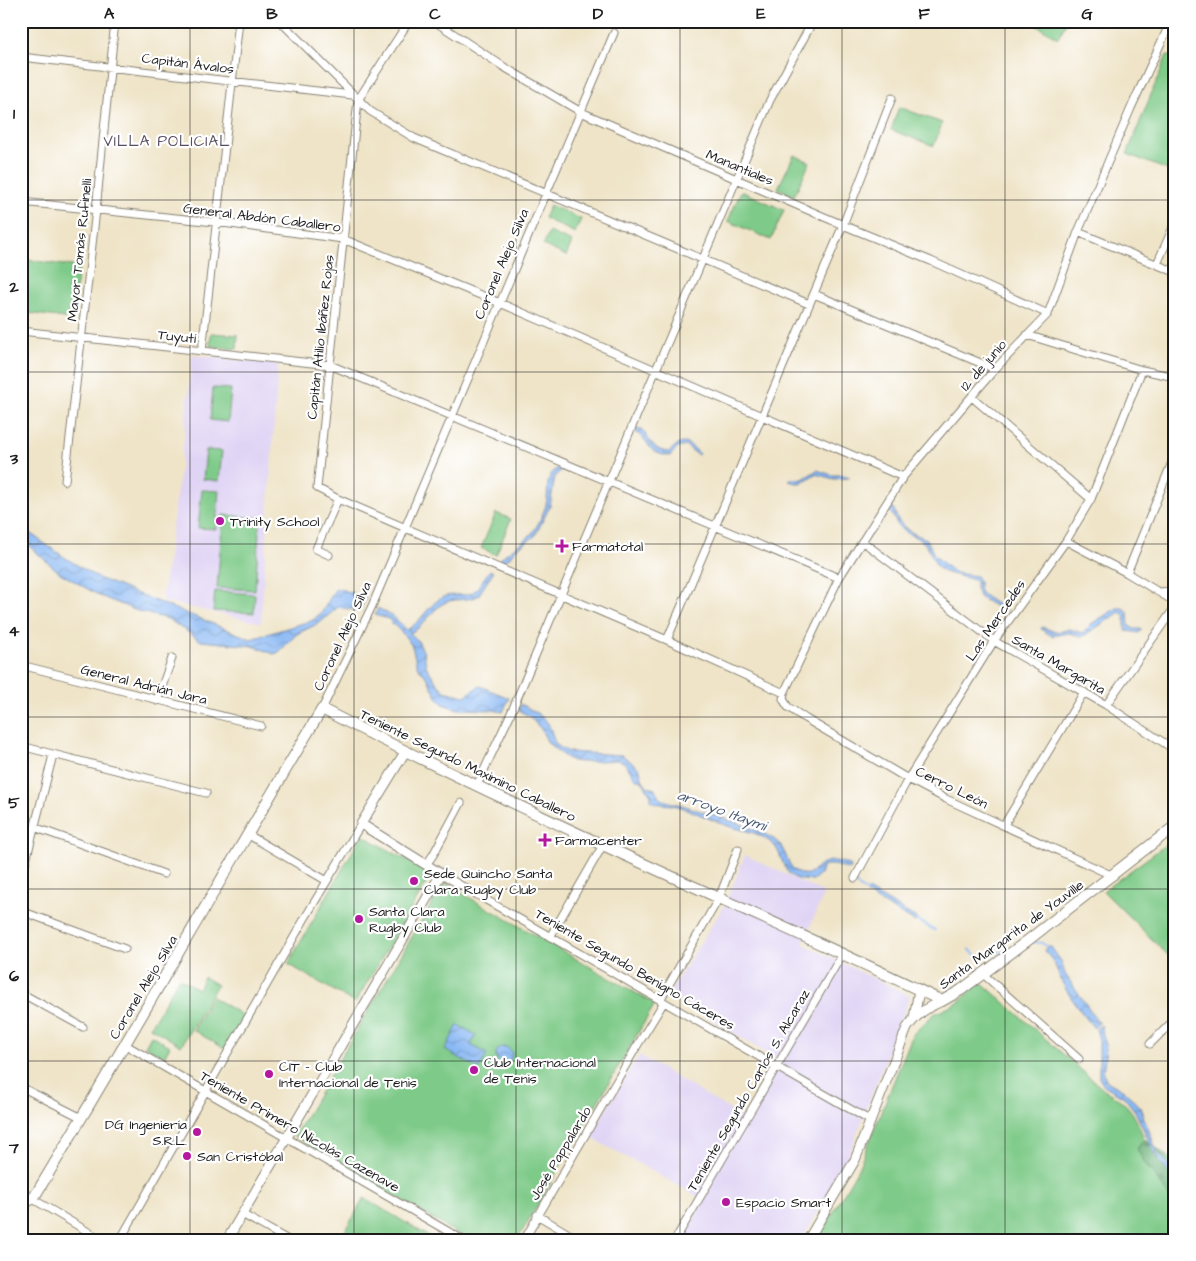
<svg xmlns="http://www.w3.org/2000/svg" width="1196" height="1261" font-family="'Architects Daughter',sans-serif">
<defs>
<pattern id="forest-firs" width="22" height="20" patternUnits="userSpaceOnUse" patternTransform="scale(1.25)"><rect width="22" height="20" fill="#66ae74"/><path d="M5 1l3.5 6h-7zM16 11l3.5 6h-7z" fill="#538d5e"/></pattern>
<pattern id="water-waves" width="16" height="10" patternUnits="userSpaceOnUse" patternTransform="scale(1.25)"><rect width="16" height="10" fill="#89b8f4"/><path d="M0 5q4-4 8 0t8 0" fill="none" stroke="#6f95c5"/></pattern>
</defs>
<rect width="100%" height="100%" fill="#fff"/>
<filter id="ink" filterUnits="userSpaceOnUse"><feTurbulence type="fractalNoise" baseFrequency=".02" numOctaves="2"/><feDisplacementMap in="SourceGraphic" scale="10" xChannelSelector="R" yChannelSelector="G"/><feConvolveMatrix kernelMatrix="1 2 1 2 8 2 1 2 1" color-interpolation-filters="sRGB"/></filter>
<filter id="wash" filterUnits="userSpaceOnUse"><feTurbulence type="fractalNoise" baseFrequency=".0096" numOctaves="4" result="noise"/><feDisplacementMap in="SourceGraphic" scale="20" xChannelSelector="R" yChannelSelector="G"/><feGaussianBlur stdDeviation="1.12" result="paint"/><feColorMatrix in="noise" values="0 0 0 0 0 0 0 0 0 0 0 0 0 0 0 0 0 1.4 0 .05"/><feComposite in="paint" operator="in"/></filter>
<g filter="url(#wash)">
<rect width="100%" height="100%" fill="#efe4c8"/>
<path fill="#e0d4f4" d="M192,355L278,364L261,623L162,601L184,440Z
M745,855L824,893L803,944L910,996L846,1162L802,1240H681L704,1200L590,1137L639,1055L747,1120L780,1062L669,993L725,904Z"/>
<path fill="#7eca88" stroke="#4d7352" d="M1029,21H1067L1058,38Z
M1167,55L1175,59V173L1127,154Z
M899,107L942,123L934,146L891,130Z
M794,155L810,162L794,196L778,188Z
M741,191L784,210L771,240L728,221Z
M550,205L581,219L575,233L544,218Z
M549,232L572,242L566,256L543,245Z
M21,259L79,267L72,319L21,312Z
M211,333L238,335L237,349L210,346Z
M213,388L231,389L228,422L210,420Z
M206,450L222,451L219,481L203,479Z
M202,490L219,491L216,529L198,528Z
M496,513L511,519L496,555L481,548Z
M223,515L260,518L255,590L217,588Z
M215,591L255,594L254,613L213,611Z
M362,835L432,874L355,1003L288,964Z
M1175,838V962L1103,891Z
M444,883L655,1004L517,1240H468L294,1136Z
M204,977L217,985L181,1046L150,1027L179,978L198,989Z
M981,982L1104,1090C1130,1104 1134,1112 1144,1139L1137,1149C1146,1166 1161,1180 1170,1198C1176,1208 1175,1228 1175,1240H817L858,1169L913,1034L934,1014L958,1003Z
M212,997L244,1016L225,1049L193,1030Z
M151,1035L170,1046L164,1057L145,1046Z
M364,1198L435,1240H340Z"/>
<path fill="url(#forest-firs)" stroke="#416548" d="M1144,1139L1170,1158L1175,1157V1214L1173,1210L1171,1199L1143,1160L1137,1149Z"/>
<path fill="url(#water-waves)" stroke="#526a88" d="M636,429L642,430C651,441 653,451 669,452C681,439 687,441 699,453L698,455L686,446L677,448L670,456C644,453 652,441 635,432Z
M561,466L564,468L555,476L550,506L535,536L516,549L508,559L502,562L499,560C509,550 523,543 532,533C538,526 542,515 545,508C551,491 541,477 561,466Z
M817,470L832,475H843L850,477L849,478L834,479L815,474C805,481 802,486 789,481L790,479H803Z
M888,505L894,509C898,527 911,533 927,539L934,555L950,569L956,573L976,576C981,582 978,585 980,591C982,596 1001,606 1006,610L1005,612L979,597L976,588V581C965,576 953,576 942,571C934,566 931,551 925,544C921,538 906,534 899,527C894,520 893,513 886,508Z
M21,527L64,557L98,578L251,639L313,620L322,612L336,588L366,597L360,611L338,607L321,622L297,634L279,652L274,654L253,646L201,641L168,619L137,611L100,596L60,573L21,539Z
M490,570L493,572L478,596C468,601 457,598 446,602C431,609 425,627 410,633L418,641L424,653L426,666L437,683L444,691L465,696L480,686L509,698L503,712L492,710L459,709L444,705L437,697L428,679L417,666L412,646L404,635L388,619L375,615L378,608L395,618L407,630C421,622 427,607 441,598C452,592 466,598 475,591Z
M1117,608H1123L1128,612L1129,626L1135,629H1142L1139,633L1127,631L1125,628V616L1120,612L1082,637L1070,633L1052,636L1041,629L1042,627L1056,632L1070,629L1082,633L1088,629L1091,624Z
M521,704C529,709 541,714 547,722C556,735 548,745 570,752L622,755L640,769L642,779L647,786L655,789L660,798C666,802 674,803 682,805C708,814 753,825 775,840C787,848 786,868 799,873C819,881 816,849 851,866L849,870C841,867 832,863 823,866L820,874L813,880C781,883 786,860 774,845C770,841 765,839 761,836C751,831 741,830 731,827C712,821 693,810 673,805C665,804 658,805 651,800V795L642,781L635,778L624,762L618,760L582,762L572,761L565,757L548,743L541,729L529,716L518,710Z
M868,890L918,919L915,922L866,894Z
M1047,946L1051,947L1061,961L1065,974L1099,1023L1094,1028C1082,1013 1070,998 1062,982C1056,970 1055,959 1044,951Z
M458,1025L476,1035L471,1045L487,1054L479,1069L445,1050Z
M1101,1025L1106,1048L1103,1073L1107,1081L1124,1091L1139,1105L1158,1154L1175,1171V1184L1170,1174L1157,1158L1135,1111L1124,1097L1104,1085L1099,1077V1040L1096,1029Z
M496 1055a8 8 0 1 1 16 0a8 8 0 1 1-16 0Z"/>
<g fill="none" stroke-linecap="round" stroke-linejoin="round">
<path stroke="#89b8f4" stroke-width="2" d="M854,880L857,886L869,893
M915,919L935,930
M1034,942L1042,943L1049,948
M969,949L977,956
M994,954L1010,948"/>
</g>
</g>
<g filter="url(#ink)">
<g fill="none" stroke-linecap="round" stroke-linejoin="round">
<g stroke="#868072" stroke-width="9">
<path id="minor" d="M280,21L370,111L414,138L809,304
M409,21L358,100L317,488L338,499L667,640L784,693
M434,21L504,67L581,112L843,225L931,261L1048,314
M21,57L352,95
M21,202L215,222L343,239L500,303L903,477
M1078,232L1175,272
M1157,264L1175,223
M814,294L995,369
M21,331L330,365L839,578
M1027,335L1142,370L1175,377
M202,351L239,21
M972,397L1091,499
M65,481L96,210L115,21
M862,541L994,641L1106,705L1175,750
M1066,541L1127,573L1175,602
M329,555L316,549L338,499
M1127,573L1175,455
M1158,592L1175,591
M667,640L843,225L892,98
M21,665L261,726
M157,701L172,658
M1106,705L1175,607
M322,709L372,606L614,33
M21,746L206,793
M477,785L511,713L770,100L813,21
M1004,825L1084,692
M34,827L164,874
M247,834L327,881
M426,865L433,855L461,803
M441,874L871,1121
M1113,876L946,799L908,779L806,719L788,707L783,699L784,693L839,578L903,477L995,369L1048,314L1078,232L1131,108L1171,21
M855,878L908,779L994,641L1066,541L1091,499L1142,370
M21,880L53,755
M21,911L125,949
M550,937L603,845
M983,974L1079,1059
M21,993L83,1027
M660,1000L719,898L738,849
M124,1044L463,1240
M1150,1044L1175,1019
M21,1087L82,1118
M21,1192L102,1240
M242,1214L288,1240
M537,1215L579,1240
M120,1240L305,918L361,824
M524,1240L637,1046L664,1002
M675,1240L843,953"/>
</g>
<g stroke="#868072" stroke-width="11">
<path id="tertiary" d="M914,1018L919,990
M227,1240L441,874L361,824L405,752
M808,1240L855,1160L907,1028C916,1014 928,1007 942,1001"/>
</g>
<g stroke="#868072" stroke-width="12">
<path id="secondary" d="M21,1212L27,1201L33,1199C131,1037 224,872 322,709C415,757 510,802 605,846C717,898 831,947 942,1001L961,990L1027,941L1175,826"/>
</g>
<use href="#minor" stroke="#fff" stroke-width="7"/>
<use href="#tertiary" stroke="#fff" stroke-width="9"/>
<use href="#secondary" stroke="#fff" stroke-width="10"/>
</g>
</g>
<path fill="none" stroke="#1c1c1c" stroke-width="1" stroke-opacity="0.55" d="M190,21V1240M354,21V1240M516,21V1240M680,21V1240M842,21V1240M1005,21V1240M21,200H1175M21,372H1175M21,544H1175M21,717H1175M21,889H1175M21,1061H1175"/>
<g fill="#b5179e" stroke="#fff" stroke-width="2">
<circle cx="220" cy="521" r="5"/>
<path d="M559.5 538.5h5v5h5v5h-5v5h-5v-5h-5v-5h5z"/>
<path d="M542.5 832.5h5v5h5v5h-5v5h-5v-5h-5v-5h5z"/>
<circle cx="414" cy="881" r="5"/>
<circle cx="359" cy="919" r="5"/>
<circle cx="474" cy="1070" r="5"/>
<circle cx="269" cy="1074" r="5"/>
<circle cx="197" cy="1132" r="5"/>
<circle cx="187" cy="1156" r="5"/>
<circle cx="726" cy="1202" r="5"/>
</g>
<g text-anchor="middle" stroke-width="4.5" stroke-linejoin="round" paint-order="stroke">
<g font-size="14" fill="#1c1c1c" stroke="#fff">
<text transform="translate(188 63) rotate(7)" y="5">Capitán Ávalos</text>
<text transform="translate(740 167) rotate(23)" y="5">Manantiales</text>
<text transform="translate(262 217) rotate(7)" y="5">General Abdón Caballero</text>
<text transform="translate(79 250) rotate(-84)" y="5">Mayor Tomás Rufinelli</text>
<text transform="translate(501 264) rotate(-67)" y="5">Coronel Alejo Silva</text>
<text transform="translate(177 336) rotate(6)" y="5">Tuyutí</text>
<text transform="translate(320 337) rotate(-84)" y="5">Capitán Atilio Ibáñez Rojas</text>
<text transform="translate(983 365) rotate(-49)" y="5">12 de junio</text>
<text transform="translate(995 620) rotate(-56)" y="5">Las Mercedes</text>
<text transform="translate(342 636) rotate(-65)" y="5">Coronel Alejo Silva</text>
<text transform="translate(1059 664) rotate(30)" y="5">Santa Margarita</text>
<text transform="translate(144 684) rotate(14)" y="5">General Adrián Jara</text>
<text transform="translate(468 765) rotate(26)" y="5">Teniente Segundo Maximino Caballero</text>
<text transform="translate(952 787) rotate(26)" y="5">Cerro León</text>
<text transform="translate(1011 934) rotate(-36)" y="5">Santa Margarita de Youville</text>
<text transform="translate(635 969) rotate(30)" y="5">Teniente Segundo Benigno Cáceres</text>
<text transform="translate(143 987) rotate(-59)" y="5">Coronel Alejo Silva</text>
<text transform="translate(748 1090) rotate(-60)" y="5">Teniente Segundo Carlos S. Alcaraz</text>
<text transform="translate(300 1131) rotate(30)" y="5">Teniente Primero Nicolás Cazenave</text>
<text transform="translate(560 1153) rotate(-59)" y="5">José Pappalardo</text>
</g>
<g font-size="14" fill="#1c1c1c" stroke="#fff" text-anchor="start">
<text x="230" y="526">Trinity School</text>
<text x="572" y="551">Farmatotal</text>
<text x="555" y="845">Farmacenter</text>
<text x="424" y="878">Sede Quincho Santa<tspan x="424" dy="16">Clara Rugby Club</tspan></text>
<text x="369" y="916">Santa Clara<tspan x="369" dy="16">Rugby Club</tspan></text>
<text x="484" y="1067">Club Internacional<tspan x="484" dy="16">de Tenis</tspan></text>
<text x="279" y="1071">CIT - Club<tspan x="279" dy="16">Internacional de Tenis</tspan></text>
<text x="187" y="1129" text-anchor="end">DG Ingeniería<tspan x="187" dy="16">S.R.L.</tspan></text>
<text x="197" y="1161">San Cristóbal</text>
<text x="736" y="1207">Espacio Smart</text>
</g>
<g font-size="15" letter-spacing="1" fill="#584e60" stroke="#fff">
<text x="167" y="146">VILLA POLICIAL</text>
</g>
<g font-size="15" font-style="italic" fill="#485a72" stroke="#fff">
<text transform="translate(722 810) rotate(20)" y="5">arroyo Itaymi</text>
</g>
</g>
<rect width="1196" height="1261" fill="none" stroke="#fff" stroke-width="55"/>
<rect x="28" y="28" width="1140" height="1206" fill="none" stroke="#1c1c1c" stroke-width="2"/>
<g font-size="16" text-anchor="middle" font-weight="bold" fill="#1c1c1c">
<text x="109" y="19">A</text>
<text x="272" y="19">B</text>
<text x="435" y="19">C</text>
<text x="598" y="19">D</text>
<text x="761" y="19">E</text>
<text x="924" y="19">F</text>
<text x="1087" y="19">G</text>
<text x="14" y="119">1</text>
<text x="14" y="292">2</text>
<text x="14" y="464">3</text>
<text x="14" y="636">4</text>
<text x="14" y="808">5</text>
<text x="14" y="981">6</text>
<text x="14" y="1153">7</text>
</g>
</svg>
